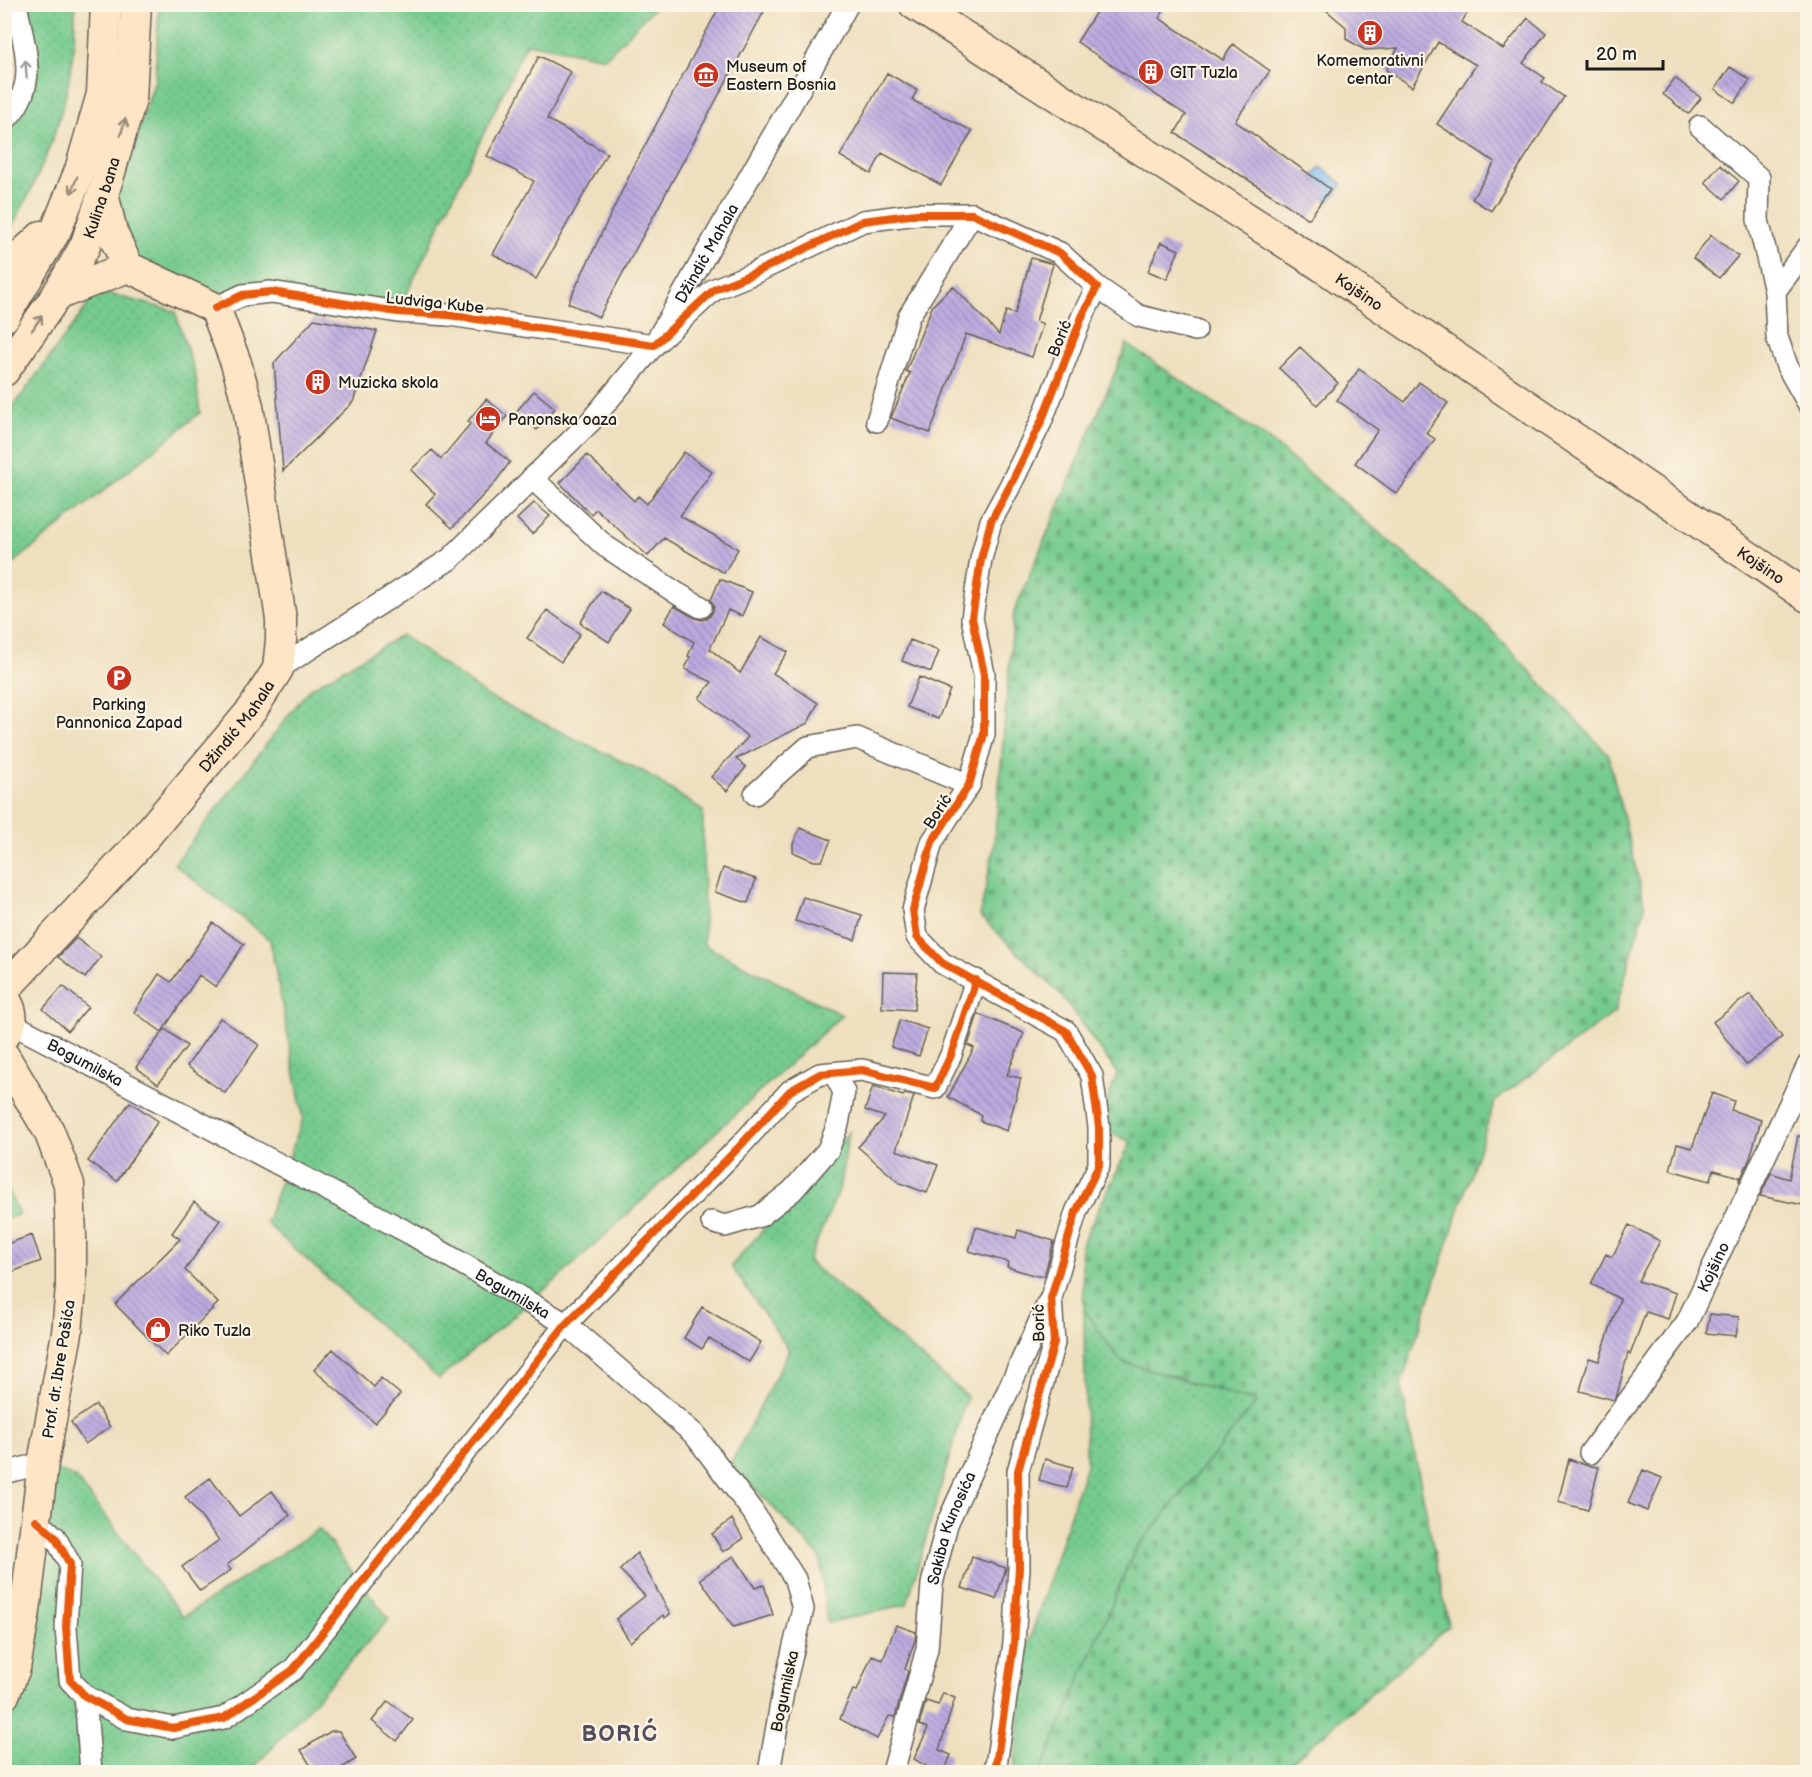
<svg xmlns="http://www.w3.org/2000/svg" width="1812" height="1777" font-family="'Balsamiq Sans',sans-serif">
<defs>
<pattern id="grass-dots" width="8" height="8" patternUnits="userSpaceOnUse" patternTransform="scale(1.5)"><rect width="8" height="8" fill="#75ca8e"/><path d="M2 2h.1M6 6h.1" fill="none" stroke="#65ad7a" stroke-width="1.8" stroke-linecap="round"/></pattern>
<pattern id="cemetery-stones" width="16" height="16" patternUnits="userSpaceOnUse" patternTransform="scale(1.5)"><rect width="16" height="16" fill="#75ca8e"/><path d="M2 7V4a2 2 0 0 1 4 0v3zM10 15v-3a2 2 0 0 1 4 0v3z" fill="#65ad7a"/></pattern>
<pattern id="park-tufts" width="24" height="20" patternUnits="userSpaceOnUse" patternTransform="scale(1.5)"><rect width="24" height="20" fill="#75ca8e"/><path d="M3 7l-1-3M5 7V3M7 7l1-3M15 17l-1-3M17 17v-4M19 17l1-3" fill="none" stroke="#65ad7a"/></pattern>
<pattern id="building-back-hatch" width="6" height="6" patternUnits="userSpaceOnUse" patternTransform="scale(1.5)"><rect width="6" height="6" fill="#bcaae0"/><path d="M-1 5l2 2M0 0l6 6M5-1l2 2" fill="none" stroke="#988ab5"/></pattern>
</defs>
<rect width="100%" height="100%" fill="#fcf5e5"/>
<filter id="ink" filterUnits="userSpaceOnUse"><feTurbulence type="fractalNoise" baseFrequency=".0167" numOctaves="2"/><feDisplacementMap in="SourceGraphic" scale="12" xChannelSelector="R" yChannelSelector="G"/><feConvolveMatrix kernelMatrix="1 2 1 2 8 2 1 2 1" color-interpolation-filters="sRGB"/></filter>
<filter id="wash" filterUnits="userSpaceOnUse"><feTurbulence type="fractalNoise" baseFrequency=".008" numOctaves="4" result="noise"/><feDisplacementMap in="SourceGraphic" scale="24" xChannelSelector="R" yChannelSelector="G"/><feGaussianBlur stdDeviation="1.35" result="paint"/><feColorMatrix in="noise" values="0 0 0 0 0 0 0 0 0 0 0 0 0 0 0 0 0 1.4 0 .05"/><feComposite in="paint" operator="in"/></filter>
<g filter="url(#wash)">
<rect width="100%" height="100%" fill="#eedfbe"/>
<path fill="url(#grass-dots)" stroke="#487355" stroke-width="1.5" d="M28,5H75C75,20 75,36 73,51C67,116 38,183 5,238V133L33,90L38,69Z
M159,5H657L605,58L527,43L398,312L271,292L215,308L128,267L109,220L155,80Z
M98,291L175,311L196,377L200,413L5,570V415L19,399Z
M402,635L489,697L646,773L703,811L704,945L842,1015L562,1275L439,1379L266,1223L303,1118L270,940L174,864L309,689Z
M849,1132L839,1190L808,1261L967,1396L907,1604L827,1623L820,1557L731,1463L789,1350L731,1266Z
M1084,1310L1121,1361L1257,1402L1135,1550L1041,1772H1014L1027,1648L1086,1465Z
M43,1463L76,1478L183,1617L319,1529L389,1619L250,1772H5L4,1695Z"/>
<path fill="url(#cemetery-stones)" stroke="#487355" stroke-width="1.5" d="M1127,344L1268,439L1477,615L1608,754L1645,906L1615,1012L1495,1101L1401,1385L1449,1626L1280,1772H1041L1135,1550L1257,1402L1121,1361L1084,1310L1081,1245L1131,1142L1099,1127L1117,1073L1062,996L980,916L994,846L1014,612Z"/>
<path fill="url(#park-tufts)" stroke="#487355" stroke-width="1.5" d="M5,1183L19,1214L5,1219H4Z"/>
<path fill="#7fbbf1" stroke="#4e6c86" stroke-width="1.5" d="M1320,167L1343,184L1329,202L1307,185Z"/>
<g id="blocks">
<path fill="url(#building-back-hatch)" d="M721,4H768L599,317L568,303L635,164Z
M1101,4H1168L1159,18L1223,60L1233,44L1270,71L1235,121L1330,189L1309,219L1175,133L1186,115L1077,42Z
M1319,4H1472L1462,22L1503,49L1528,18L1546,33L1523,63L1545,78L1542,82L1564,97L1491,211L1472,199L1495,162L1437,124L1476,65L1438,42L1412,87L1386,70L1398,48L1365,50L1346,39V27Z
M539,56L571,72L547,119L607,153L536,279L493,254L534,181L487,156Z
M1730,67L1750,80L1735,103L1715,89Z
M887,73L917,90L912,100L972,131L941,185L882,153L871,174L840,156Z
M1675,78L1701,98L1688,114L1663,94Z
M1720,165L1739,181L1724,199L1705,182Z
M1711,235L1738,256L1719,278L1693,258Z
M1161,242L1179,250L1167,279L1148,271Z
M1031,258L1053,264L1036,321L1043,324L1032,357L966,334L930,433L891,418L910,373L906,371L933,305L953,286L999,335L1006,311L1015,314Z
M314,319L377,331L353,402L283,471L274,363Z
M1300,347L1338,383L1317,405L1279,368Z
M1359,369L1405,402L1419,382L1448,403L1426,433L1435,439L1397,494L1355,463L1378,430L1337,400Z
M534,391L555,408L537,430L516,412Z
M486,399L507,416L486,443L510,462L494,484L452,528L426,504L435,494L411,470L432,450L441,459L471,423L468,421Z
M684,452L712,472L680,516L738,549L724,573L664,538L648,556L596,509L591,514L560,483L587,455L634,501L638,496L647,504Z
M534,503L550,516L532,534L517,519Z
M720,579L752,592L742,616L728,610L710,649L740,673L761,637L788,652L773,673L818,703L808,723L736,759L746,767L727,791L711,777L748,737L699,698L712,682L685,669L690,657L688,656L694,642L664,623L674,606L695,618L702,620L708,618L712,613L714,606L711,600Z
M601,591L630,609L609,642L580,623Z
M547,610L580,634L561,662L527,638Z
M910,640L939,651L931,672L902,661Z
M919,677L950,690L938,719L907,707Z
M800,828L831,840L822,861H814L793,852V844Z
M723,868L756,879L748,903L715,892Z
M803,897L862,915L855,940L795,921Z
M213,923L244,944L216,987L199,975L162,1032L134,1012L159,974L171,982Z
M76,938L101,957L85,978L58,957Z
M883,972L917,973L914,1010L882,1008Z
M63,986L88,1007L68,1031L43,1009Z
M1750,994L1782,1037L1746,1065L1713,1022Z
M978,1014L1024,1033L1007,1075L1021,1078L1007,1131L980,1121L981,1115L948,1097L974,1048L968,1045Z
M220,1018L259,1045L225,1093L187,1066Z
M900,1020L928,1029L919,1056L891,1047Z
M165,1029L187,1046L158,1084L136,1067Z
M873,1086L903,1096L905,1094L914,1096L896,1150L938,1165L927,1193L900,1183L858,1147L885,1117L865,1110Z
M1712,1093L1734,1101L1731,1110L1761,1120L1750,1158L1739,1182L1740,1177L1714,1170L1710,1181L1670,1170L1677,1144L1692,1148Z
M130,1102L158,1121L117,1181L88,1161Z
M1798,1136L1808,1137V1206L1760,1196L1771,1173L1789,1179Z
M194,1202L220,1220L185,1270L218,1303L166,1356L115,1304L180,1239L172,1233Z
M1629,1225L1660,1241L1638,1281L1676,1293L1668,1319L1646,1312L1630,1355L1628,1353L1617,1395L1614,1400L1580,1391L1589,1358L1599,1361L1620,1299L1591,1284L1606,1254L1612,1257Z
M976,1227L1016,1238L1018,1230L1054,1241L1044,1276H1037L1007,1267L1008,1262L969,1251Z
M32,1235L41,1261L9,1273L4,1261V1245Z
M702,1307L761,1342L749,1362L709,1338L702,1349L684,1338Z
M1710,1314L1739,1317L1736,1336L1706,1333Z
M333,1349L374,1387L381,1378L400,1394L375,1423L314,1370Z
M96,1405L110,1427L85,1444L71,1422Z
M1045,1459L1073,1467L1067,1488L1039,1480Z
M1569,1459L1588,1466L1599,1467L1588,1510L1558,1502Z
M1643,1470L1662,1478L1647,1511L1628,1503Z
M210,1478L239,1516L272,1491L290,1515L227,1565L231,1570L200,1591L182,1567L219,1540L185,1497Z
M732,1519L743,1539L723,1552L712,1534Z
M637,1553L670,1614L665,1618L663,1615L630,1642L616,1619L645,1596L620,1570Z
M734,1556L755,1588L764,1585L773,1615L733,1627L700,1579Z
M972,1557L1006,1568L996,1599L962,1588Z
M896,1625L916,1632L915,1640L905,1669L908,1671L895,1717L889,1716L877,1739L840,1719L853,1690L857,1691L872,1655L883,1660Z
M943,1693L955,1698L939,1750L951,1755L944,1773H938L914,1759L928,1728L919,1725L926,1701L938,1705Z
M388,1701L413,1720L397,1741L372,1721Z
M331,1731H339L356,1759L334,1773H315L301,1750Z"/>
</g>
</g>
<g filter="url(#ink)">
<use href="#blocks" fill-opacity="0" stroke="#666055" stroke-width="1.5"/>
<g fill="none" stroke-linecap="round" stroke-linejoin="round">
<g stroke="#666055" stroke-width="24">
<g id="street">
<path d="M4,121C41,86 24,48 16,4"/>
<path d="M1700,126L1759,178L1758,220L1775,291"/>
<path d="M1808,247L1775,291L1777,337L1787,366L1808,403"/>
<path d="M1097,287L1139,316L1196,330"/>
<path d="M215,308L243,295L271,292L398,312L449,315L654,345L715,289L752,274L863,221L917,214H972L1060,253L1097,287L1082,317L1041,422L1010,486L991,521L981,559L972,618L984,674V734L969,785L932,842L913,910L917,937L942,963L1066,1031L1092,1076L1099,1127V1165L1076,1212L1051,1298L1054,1343L1018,1471L1019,1568L1014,1643L995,1772"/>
<path d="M877,421L909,316L972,214"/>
<path d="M532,478L605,546L678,594L701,607"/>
<path id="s1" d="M278,669L450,559L590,422L654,345L848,4"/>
<path d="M755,794L808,747L857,738L969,785"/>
<path id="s2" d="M11,1023L411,1234L566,1324L694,1434L753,1512L795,1579L803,1609L783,1692L769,1772"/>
<path d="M712,1222L725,1226L760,1216L792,1191L828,1150L838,1124L844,1092L834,1073"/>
<path id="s3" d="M1590,1453L1687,1322L1808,1065"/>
<path d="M4,1473L43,1463"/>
<path d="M36,1520L55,1537L70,1564L66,1627L70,1680L85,1696L127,1719L173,1728L224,1718L293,1670L566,1324L740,1146L790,1091L820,1074L862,1070L935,1088L951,1055L976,980"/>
<path d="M85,1696L91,1772"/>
<path id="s4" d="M893,1772L927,1649L932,1584L947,1524L1049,1301"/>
</g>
</g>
<g stroke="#666055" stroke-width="33">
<g id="secondary">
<path id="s5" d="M914,4L1323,267L1808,597"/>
<path d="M103,193L112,232L128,267"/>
<path d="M4,271L42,236"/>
<path d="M57,295L128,267"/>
<path d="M4,317L56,230L80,170L102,94L106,4"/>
<path id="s6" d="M4,371L57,295L85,246L108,179L131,99L136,4"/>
<path id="s7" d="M4,990L134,850L252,710L278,669L281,640V619L248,406L236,363L215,308L128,267"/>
<path d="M4,998C13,1010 15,1023 4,1035"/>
<path d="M4,1056L49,1131L69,1184L71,1237V1287L67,1333L43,1463L25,1611L15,1668L4,1695"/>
</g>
</g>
<use href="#street" stroke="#fff" stroke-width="21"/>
<use href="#secondary" stroke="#fee5c5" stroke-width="30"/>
<g stroke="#fcf5e5" stroke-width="11">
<path id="cycleway" d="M215,308L243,295L271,292L398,312L449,315L654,345L715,289L752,274L863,221L917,214H972L1060,253L1097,287L1082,317L1041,422L1010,486L991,521L981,559L972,618L984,674V734L969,785L932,842L913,910L917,937L942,963L1066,1031L1092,1076L1099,1127V1165L1076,1212L1051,1298L1054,1343L1018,1471L1019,1568L1014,1643L995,1772
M36,1520L55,1537L70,1564L66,1627L70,1680L85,1696L127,1719L173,1728L224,1718L293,1670L566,1324L740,1146L790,1091L820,1074L862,1070L935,1088L951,1055L976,980"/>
</g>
<use href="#cycleway" stroke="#e8590c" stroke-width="8"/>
</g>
<defs><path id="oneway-shaft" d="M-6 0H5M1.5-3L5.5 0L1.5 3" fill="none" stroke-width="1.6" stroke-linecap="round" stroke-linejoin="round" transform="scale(1.5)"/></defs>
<use stroke="#999" href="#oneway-shaft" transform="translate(26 69) rotate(-94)"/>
<g stroke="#988b79">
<use href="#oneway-shaft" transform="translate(123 127) rotate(-74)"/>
<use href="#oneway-shaft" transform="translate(74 185) rotate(111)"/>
<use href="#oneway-shaft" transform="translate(37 323) rotate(-56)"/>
</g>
</g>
<defs>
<g id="building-disc" transform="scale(1.35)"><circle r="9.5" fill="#c8321e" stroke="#fcf5e5"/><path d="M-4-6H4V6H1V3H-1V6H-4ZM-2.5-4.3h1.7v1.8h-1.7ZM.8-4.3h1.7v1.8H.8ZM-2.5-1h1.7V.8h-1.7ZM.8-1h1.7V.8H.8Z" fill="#fff"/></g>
<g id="museum-disc" transform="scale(1.35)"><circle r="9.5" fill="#c8321e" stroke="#fcf5e5"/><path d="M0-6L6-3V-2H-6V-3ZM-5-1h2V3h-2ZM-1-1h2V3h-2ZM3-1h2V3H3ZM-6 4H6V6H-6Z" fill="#fff"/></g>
<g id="hotel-disc" transform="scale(1.35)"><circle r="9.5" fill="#c8321e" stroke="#fcf5e5"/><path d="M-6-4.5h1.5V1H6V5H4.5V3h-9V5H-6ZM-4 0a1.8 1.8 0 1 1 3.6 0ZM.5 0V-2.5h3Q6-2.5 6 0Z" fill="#fff"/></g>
<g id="parking-disc" transform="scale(1.35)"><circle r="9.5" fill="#c8321e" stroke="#fcf5e5"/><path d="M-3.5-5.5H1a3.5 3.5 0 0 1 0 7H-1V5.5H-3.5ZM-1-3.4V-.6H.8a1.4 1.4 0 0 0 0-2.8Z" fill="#fff"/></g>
<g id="shop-disc" transform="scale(1.35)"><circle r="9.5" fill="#c8321e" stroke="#fcf5e5"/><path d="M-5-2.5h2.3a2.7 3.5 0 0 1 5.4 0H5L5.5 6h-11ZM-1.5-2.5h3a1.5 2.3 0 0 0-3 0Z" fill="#fff"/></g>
</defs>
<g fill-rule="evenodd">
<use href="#building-disc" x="1370" y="33"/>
<use href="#building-disc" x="1151" y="72"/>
<use href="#museum-disc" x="706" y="75"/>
<use href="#building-disc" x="318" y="382"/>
<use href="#hotel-disc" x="488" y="419"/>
<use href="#parking-disc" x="119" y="678"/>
<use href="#shop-disc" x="158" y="1330"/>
</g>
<g text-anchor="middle" stroke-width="4.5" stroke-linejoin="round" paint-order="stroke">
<g font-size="16" fill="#1c1c1c" stroke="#fcf5e5" text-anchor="start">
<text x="1370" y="66" text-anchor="middle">Komemorativni<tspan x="1370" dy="18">centar</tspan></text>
<text x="726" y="72">Museum of<tspan x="726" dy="18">Eastern Bosnia</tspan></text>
<text x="1170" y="78">GIT Tuzla</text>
<text x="338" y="388">Muzicka skola</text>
<text x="508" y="425">Panonska oaza</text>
<text x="119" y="710" text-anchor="middle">Parking<tspan x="119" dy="18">Pannonica Zapad</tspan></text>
<text x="178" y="1336">Riko Tuzla</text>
</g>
<g font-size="16" fill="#1c1c1c" stroke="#fcf5e5">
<text dy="6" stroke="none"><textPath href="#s6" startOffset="200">Kulina bana</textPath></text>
<text dy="6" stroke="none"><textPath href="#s1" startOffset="606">Džindić Mahala</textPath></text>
<text dy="6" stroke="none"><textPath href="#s5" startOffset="530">Kojšino</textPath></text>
<text transform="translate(435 302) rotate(6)" y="6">Ludviga Kube</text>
<text transform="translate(1059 338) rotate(-68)" y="6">Borić</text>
<text dy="6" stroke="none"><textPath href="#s5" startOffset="1016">Kojšino</textPath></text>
<text dy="6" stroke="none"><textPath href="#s7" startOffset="352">Džindić Mahala</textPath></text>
<text transform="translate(937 811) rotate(-57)" y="6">Borić</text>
<text dy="6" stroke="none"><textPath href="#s2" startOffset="84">Bogumilska</textPath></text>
<text dy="6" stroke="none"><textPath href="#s3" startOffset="224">Kojšino</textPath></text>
<text dy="6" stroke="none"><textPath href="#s2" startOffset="570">Bogumilska</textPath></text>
<text transform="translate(1038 1323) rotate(-91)" y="6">Borić</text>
<text transform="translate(58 1369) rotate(-81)" y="6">Prof. dr. Ibre Pašića</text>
<text dy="6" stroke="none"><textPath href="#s4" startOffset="252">Sakiba Kunosića</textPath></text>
<text transform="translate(784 1691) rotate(-78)" y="6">Bogumilska</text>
</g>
<g font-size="22" font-weight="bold" letter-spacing="1.5" fill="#544e61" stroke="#fcf5e5">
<text x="620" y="1741">BORIĆ</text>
</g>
</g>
<rect width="1812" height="1777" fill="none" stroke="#fcf5e5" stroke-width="24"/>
<path d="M1587 60v9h76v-9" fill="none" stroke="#1c1c1c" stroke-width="3"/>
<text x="1596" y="60" font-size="18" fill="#1c1c1c" stroke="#fcf5e5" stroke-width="4.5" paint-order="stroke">20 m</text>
</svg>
